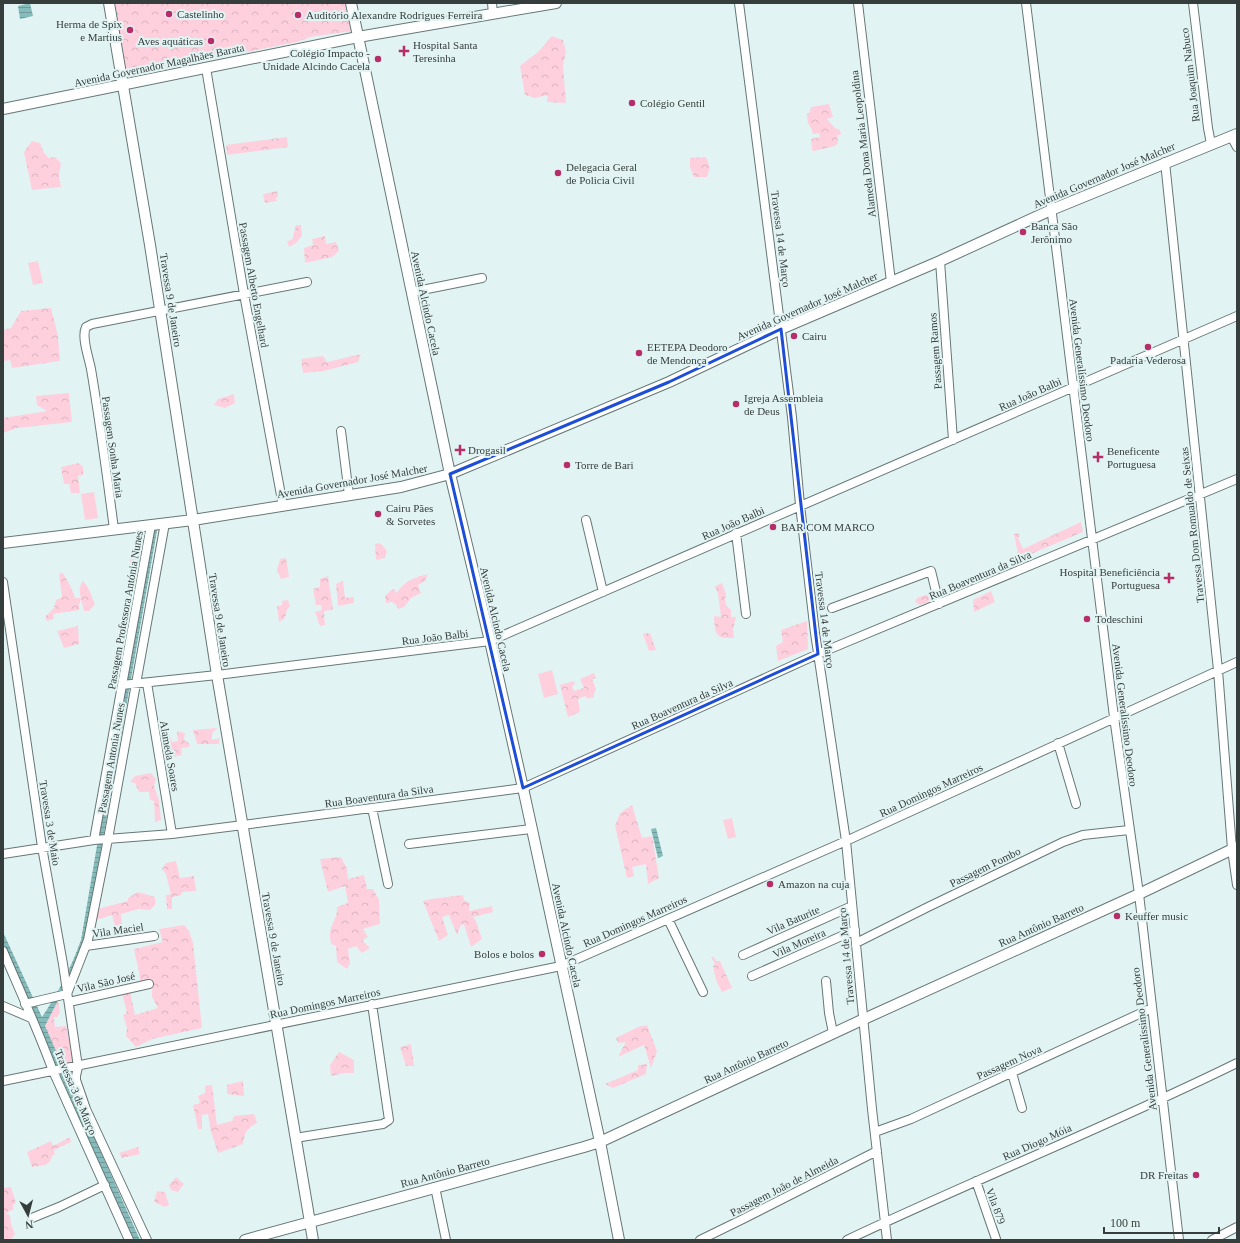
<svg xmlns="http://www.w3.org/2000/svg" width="1240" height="1243" font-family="Georgia,serif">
<defs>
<pattern id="forest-crowns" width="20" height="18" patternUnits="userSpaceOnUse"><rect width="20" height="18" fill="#fed0de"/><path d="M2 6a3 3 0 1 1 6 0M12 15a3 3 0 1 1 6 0" fill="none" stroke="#dab4bf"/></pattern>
<pattern id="water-rules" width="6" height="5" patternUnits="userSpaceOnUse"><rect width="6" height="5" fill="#85bcbb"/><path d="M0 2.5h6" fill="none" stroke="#6e9a99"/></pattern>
</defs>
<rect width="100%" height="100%" fill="#e1f4f3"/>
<path fill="#fed0de" d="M38,261L43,283L33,285L28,263Z
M94,492L98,518L85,520L81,494Z
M552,670L558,694L544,698L538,674Z
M732,818L736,837L728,839L723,820Z"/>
<path fill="url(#forest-crowns)" d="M115,3H346L352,31L310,37L297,42L127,76Z
M552,36L563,40L566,52L563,65L566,103L547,102L548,95L535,98L525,95L520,66L538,52Z
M829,104L833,117L827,119L835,128L840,130L841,135H837L838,143L835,146L814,151L812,150L811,139L820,137L819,133L813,134C811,124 807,126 807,114L810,112L811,107Z
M287,137L288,147L227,155L226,145Z
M32,141L40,143L44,153L49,158L55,157L61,163L59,176L61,187L32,190L24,152Z
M706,157L710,168L707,177H694L690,167V158Z
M277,191L278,197L276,198L277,201L265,203L263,194Z
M296,225H301L302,236L296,243L289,247L287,241L292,240Z
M325,236L326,244L336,242L339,251L332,257L305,263L304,248L313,245L312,239Z
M51,308L58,336L60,361L12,368L10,360L3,361L4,337L3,330L11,328L21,311Z
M361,354L358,362L324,371L303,373L301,359L323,356L327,362Z
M69,393L72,422L17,428L3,433V418L47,411L37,405L36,396Z
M234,394L235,403L225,408L214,405L218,399Z
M79,463L83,467V475L78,476L80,493H71L69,484H64L61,467Z
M1081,522L1083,532L1019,559L1014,534L1019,533L1020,535L1018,538L1023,549Z
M380,543L387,551L385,558L376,560L375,544Z
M137,555L143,557L138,573L132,575L129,556Z
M286,558L289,577L281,579L277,570L280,559Z
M63,573C67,581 73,589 75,598H81C79,592 79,586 83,581C90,588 91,596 95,604L89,611H84L81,599L79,605V610L53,614L54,619L47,621L45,617L54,608L56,600L62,597L59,574Z
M428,574L425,581L418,585L421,593L411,598L404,607L398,609L397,606L392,602L386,603L385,596L390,591L394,589L397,593C404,581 415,577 428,574Z
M328,576L333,610L324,611L325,625L320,626L315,612L322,610L321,605H316L313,589L320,587V579Z
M343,581L345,598L354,597V603L338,606L336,584Z
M722,583L726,594L725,599L726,605L731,610V617H736L733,630L734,638C715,639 715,634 714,616L721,617L718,593L715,586Z
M991,591L995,602L974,612L973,600Z
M928,594L930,598L928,602L920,605L915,602L917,598Z
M288,600L290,606L287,610L285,618L279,622L277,606L282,605V601Z
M807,621L808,649L778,661L776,646L783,642L781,630Z
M78,626L79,644L64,648L57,631Z
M650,633L656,650L649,651L643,634Z
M594,673L596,678L592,679L596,689L593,697L588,699L585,696L578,699L580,712L568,717L560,685L574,681L575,684L572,686L574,691L584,688L580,679Z
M218,728L212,733V740L220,738L219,744H197L193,730Z
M177,731L185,733L184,740L190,744L189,747L181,748L182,755L164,759L160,734L168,732L172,742L178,741Z
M151,773L156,779L154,786L159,800L161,820L155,822L154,801L150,800L149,792H139L135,783L130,782L135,776Z
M632,805L642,838L652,836L659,878L648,884L646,864L632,867L634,876L627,878L615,826L620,813Z
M341,857L347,869L348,879L364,875L367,889H373L379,900L380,924L363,929L368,937L362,940L370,948L362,953L356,946L348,949L350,963L347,969L337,962L336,946L331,944C331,940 329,936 330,933C331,923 338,918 337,907L348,903L345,886L328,892L320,859Z
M176,861L180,878L194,876L196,891L182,892L181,895L172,897V909H167L166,895L171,894L166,874L162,869L166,863Z
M138,892L155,897V905L150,910L139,909L121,914L122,925L115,926L112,915L96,920L97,909L128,901V898Z
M463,895L464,900L470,903L469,911L492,906L493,912L473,917L476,921L482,939L471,947L464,924L461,925L457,935L449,915L442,917L448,935L439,941L423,901L431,899Z
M184,925L189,931L193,943L202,1028L152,1039L136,1047L126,1036L127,1028L123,1015L127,1013L122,993L130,991L135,1015L158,1008L152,997V980L140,983C140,971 136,961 134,949L163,942L159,929Z
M711,957H714L716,961H720L732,988L722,992L716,980L713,966L715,964Z
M58,1000L60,1013L57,1017H54L55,1027L66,1026L74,1063L62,1066L45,1026Z
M647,1025L657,1051L651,1068L644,1045L618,1057L626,1042L618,1043L616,1038L638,1027Z
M411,1044L414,1066H406L400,1047Z
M339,1052L354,1060V1073H344L331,1076L330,1065Z
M647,1064L646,1074L613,1088L605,1084L638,1070V1065Z
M243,1081L244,1096L227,1094V1085Z
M212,1085L217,1125L232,1121L234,1116L254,1114L257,1123C246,1129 245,1132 243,1144L218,1153L211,1132L208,1114L202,1115V1129H198L193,1105L200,1103L198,1096L205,1093V1086Z
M70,1137L71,1142L54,1150L55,1154L52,1156C50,1167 41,1165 32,1167L27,1152L51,1141L53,1146Z
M138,1147L140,1154L122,1158L119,1153Z
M176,1177L184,1184L178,1192L171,1190L169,1185Z
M11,1187L16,1203L13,1205V1210L7,1212V1214L10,1215L11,1224L15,1234L11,1239L3,1240V1188Z
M157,1191L165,1192L169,1205L165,1207L154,1202Z"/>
<path fill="url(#water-rules)" d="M30,3L33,16L20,19L18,6Z
M158,525L85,941L80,957L45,1026L140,1240H132L3,944V932L42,1017C58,993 71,968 81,940L151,526Z
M656,828L663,856L658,858L651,829Z"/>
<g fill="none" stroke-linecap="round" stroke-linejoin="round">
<g stroke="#667776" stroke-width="10">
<path id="minor" d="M492,3L493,14
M739,3L792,417L800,505L815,633L846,841L872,1109L887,1240
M858,3L891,282
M1026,3L1114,717L1139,894L1179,1240
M1193,3L1208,128L1211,144
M206,68L244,294L283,506
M1231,136L1237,147
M1165,162L1218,670L1232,849L1237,885
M940,261L953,440
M412,292L482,278
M341,431L349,495
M586,520L603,592
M114,529C107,476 100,422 91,369C89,358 81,337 86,327L92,324L307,282
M736,533L746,614
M3,582L42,847L63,964L78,1067L76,1076V1080L86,1109L147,1240
M832,608L931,571L939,604
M147,683L172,834
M122,685L217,675L490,641L1237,316
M1058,743L1076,804
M372,808L388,884
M94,840L151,525
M409,844L531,829
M3,854L94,840L172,834L243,825L523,788L818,654L1237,479
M668,919L703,992
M856,943L928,907L1063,842L1083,835L1129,830
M86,946L154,936
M3,951C20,991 38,1030 53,1071L129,1240
M743,955L852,906
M752,976L855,930
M826,981L829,1013L833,1033
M69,1002L149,984
M25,1004L67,994L88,940L108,839L165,523
M3,1006L31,1018
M1012,1073L1022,1108
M3,1081L561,966L846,841L1237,662
M875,1132L911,1119L1152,1008
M295,1138L383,1124L389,1120L372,1004
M976,1181L996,1239
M435,1187L446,1240
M32,1218L59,1207L105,1185
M700,1240L743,1219L877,1151
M847,1240C976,1179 1109,1126 1237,1063
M1212,1240L1237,1227"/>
</g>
<g stroke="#667776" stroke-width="12">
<path id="major" d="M109,3L150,245L217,675L313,1240
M351,3L450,474L490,641L523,788L600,1142L619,1240
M3,109L358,37L556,3
M3,543L193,520L401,487L450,474L669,382L781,329L940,261L1051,210L1237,134
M245,1240L584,1147L600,1142L864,1019L1139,894L1237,847"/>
</g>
<use href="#minor" stroke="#fff" stroke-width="8"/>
<use href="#major" stroke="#fff" stroke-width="10"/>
</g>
<path fill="none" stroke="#1d4ed8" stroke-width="3" stroke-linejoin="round" d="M781,329L818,654L523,788L450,474L669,382Z"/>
<g fill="#b62d6a" stroke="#e1f4f3" stroke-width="1.5">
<circle cx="169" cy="14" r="4"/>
<circle cx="298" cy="15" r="4"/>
<circle cx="130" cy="30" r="4"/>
<circle cx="211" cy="41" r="4"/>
<path d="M402 45h4v4h4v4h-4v4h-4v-4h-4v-4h4z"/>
<circle cx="378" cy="59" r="4"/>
<circle cx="632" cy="103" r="4"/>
<circle cx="558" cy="173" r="4"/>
<circle cx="1023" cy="232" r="4"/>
<circle cx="794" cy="336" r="4"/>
<circle cx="1148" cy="347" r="4"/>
<circle cx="639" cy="353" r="4"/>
<circle cx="736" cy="404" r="4"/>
<path d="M458 444h4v4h4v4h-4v4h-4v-4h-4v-4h4z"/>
<path d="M1096 451h4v4h4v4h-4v4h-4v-4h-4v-4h4z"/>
<circle cx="567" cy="465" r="4"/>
<circle cx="378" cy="514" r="4"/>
<circle cx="773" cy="527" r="4"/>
<path d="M1167 572h4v4h4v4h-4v4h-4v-4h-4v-4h4z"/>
<circle cx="1087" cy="619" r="4"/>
<circle cx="770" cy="884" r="4"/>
<circle cx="1117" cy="916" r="4"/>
<circle cx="542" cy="954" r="4"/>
<circle cx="1196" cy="1175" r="4"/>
</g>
<g text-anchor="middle" stroke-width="4" stroke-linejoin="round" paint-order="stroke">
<g font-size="11" fill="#363d3d" stroke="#e1f4f3" text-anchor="start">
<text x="177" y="18">Castelinho</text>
<text x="306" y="19">Auditório Alexandre Rodrigues Ferreira</text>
<text x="122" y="28" text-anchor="end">Herma de Spix<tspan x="122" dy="13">e Martius</tspan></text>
<text x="203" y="45" text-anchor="end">Aves aquáticas</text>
<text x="413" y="49">Hospital Santa<tspan x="413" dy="13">Teresinha</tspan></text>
<text x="370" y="57" text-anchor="end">Colégio Impacto -<tspan x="370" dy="13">Unidade Alcindo Cacela</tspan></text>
<text x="640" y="107">Colégio Gentil</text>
<text x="566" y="171">Delegacia Geral<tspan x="566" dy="13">de Policia Civil</tspan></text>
<text x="1031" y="230">Banca São<tspan x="1031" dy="13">Jerônimo</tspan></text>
<text x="802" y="340">Cairu</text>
<text x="647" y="351">EETEPA Deodoro<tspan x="647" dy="13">de Mendonça</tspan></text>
<text x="1148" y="364" text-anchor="middle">Padaria Vederosa</text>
<text x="744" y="402">Igreja Assembleia<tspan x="744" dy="13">de Deus</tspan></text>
<text x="468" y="454">Drogasil</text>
<text x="1107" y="455">Beneficente<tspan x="1107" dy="13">Portuguesa</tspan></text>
<text x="575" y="469">Torre de Bari</text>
<text x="386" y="512">Cairu Pães<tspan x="386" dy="13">&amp; Sorvetes</tspan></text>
<text x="781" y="531">BAR COM MARCO</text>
<text x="1160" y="576" text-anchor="end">Hospital Beneficiência<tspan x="1160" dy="13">Portuguesa</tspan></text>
<text x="1095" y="623">Todeschini</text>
<text x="778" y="888">Amazon na cuja</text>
<text x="1125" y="920">Keuffer music</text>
<text x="534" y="958" text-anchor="end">Bolos e bolos</text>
<text x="1188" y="1179" text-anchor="end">DR Freitas</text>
</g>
<g font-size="11" fill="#363d3d" stroke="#e1f4f3">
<text transform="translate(159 65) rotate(-12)" y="4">Avenida Governador Magalhães Barata</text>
<text transform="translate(1190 75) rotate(-97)" y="4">Rua Joaquim Nabuco</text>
<text transform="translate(863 144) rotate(-97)" y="4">Alameda Dona Maria Leopoldina</text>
<text transform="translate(1104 175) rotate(-23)" y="4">Avenida Governador José Malcher</text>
<text transform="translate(781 239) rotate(83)" y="4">Travessa 14 de Março</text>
<text transform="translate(254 285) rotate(80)" y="4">Passagem Alberto Engelhard</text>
<text transform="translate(171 300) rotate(81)" y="4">Travessa 9 de Janeiro</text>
<text transform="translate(426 303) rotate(78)" y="4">Avenida Alcindo Cacela</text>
<text transform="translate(807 306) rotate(-24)" y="4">Avenida Governador José Malcher</text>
<text transform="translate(935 351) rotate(-94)" y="4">Passagem Ramos</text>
<text transform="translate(1082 370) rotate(83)" y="4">Avenida Generalíssimo Deodoro</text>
<text transform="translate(1030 394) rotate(-24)" y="4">Rua João Balbi</text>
<text transform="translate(113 447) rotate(82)" y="4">Passagem Sonha Maria</text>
<text transform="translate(352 481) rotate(-10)" y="4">Avenida Governador José Malcher</text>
<text transform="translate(733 523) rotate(-24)" y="4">Rua João Balbi</text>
<text transform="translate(1192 525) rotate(-96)" y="4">Travessa Dom Romualdo de Seixas</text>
<text transform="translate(980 575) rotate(-23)" y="4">Rua Boaventura da Silva</text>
<text transform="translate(125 610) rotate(-80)" y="4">Passagem Professora Antónia Nunes</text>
<text transform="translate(496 619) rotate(77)" y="4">Avenida Alcindo Cacela</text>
<text transform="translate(220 620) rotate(81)" y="4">Travessa 9 de Janeiro</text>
<text transform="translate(825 620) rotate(83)" y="4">Travessa 14 de Março</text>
<text transform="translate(435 637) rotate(-7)" y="4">Rua João Balbi</text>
<text transform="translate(682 704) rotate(-24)" y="4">Rua Boaventura da Silva</text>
<text transform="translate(1125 715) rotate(83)" y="4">Avenida Generalíssimo Deodoro</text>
<text transform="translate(170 756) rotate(80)" y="4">Alameda Soares</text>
<text transform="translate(111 758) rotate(-80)" y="4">Passagem Antonia Nunes</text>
<text transform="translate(931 790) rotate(-25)" y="4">Rua Domingos Marreiros</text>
<text transform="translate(379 796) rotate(-8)" y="4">Rua Boaventura da Silva</text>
<text transform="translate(50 823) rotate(81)" y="4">Travessa 3 de Maio</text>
<text transform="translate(985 867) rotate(-26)" y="4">Passagem Pombo</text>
<text transform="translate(793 920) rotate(-24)" y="4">Vila Baturite</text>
<text transform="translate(635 921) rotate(-24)" y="4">Rua Domingos Marreiros</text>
<text transform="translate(1041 925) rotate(-24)" y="4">Rua Antônio Barreto</text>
<text transform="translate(118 930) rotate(-8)" y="4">Vila Maciel</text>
<text transform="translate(567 935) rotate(78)" y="4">Avenida Alcindo Cacela</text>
<text transform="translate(274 939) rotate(80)" y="4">Travessa 9 de Janeiro</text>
<text transform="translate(799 943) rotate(-24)" y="4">Vila Moreira</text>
<text transform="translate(846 956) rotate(-95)" y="4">Travessa 14 de Março</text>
<text transform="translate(106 982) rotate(-13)" y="4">Vila São José</text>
<text transform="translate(325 1003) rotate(-12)" y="4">Rua Domingos Marreiros</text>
<text transform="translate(1144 1039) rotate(-97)" y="4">Avenida Generalíssimo Deodoro</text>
<text transform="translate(746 1061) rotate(-25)" y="4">Rua Antônio Barreto</text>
<text transform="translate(1009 1062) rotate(-24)" y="4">Passagem Nova</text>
<text transform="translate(76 1092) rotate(67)" y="4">Travessa 3 de Março</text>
<text transform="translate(1037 1142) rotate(-24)" y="4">Rua Diogo Móia</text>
<text transform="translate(445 1172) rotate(-15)" y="4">Rua Antônio Barreto</text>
<text transform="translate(784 1186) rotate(-27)" y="4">Passagem João de Almeida</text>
<text transform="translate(996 1206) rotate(70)" y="4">Vila 879</text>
</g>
</g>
<rect width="1240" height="1243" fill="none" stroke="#363d3d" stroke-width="8"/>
<g transform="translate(28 1215) rotate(173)" stroke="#e1f4f3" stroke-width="3" paint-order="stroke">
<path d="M0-3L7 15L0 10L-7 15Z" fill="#363d3d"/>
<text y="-6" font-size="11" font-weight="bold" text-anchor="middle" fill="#363d3d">N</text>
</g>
<path d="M1104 1227v6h115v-6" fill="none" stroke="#363d3d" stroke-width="2"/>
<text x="1110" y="1227" font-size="12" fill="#363d3d" stroke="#e1f4f3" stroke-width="3" paint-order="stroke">100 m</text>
</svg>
